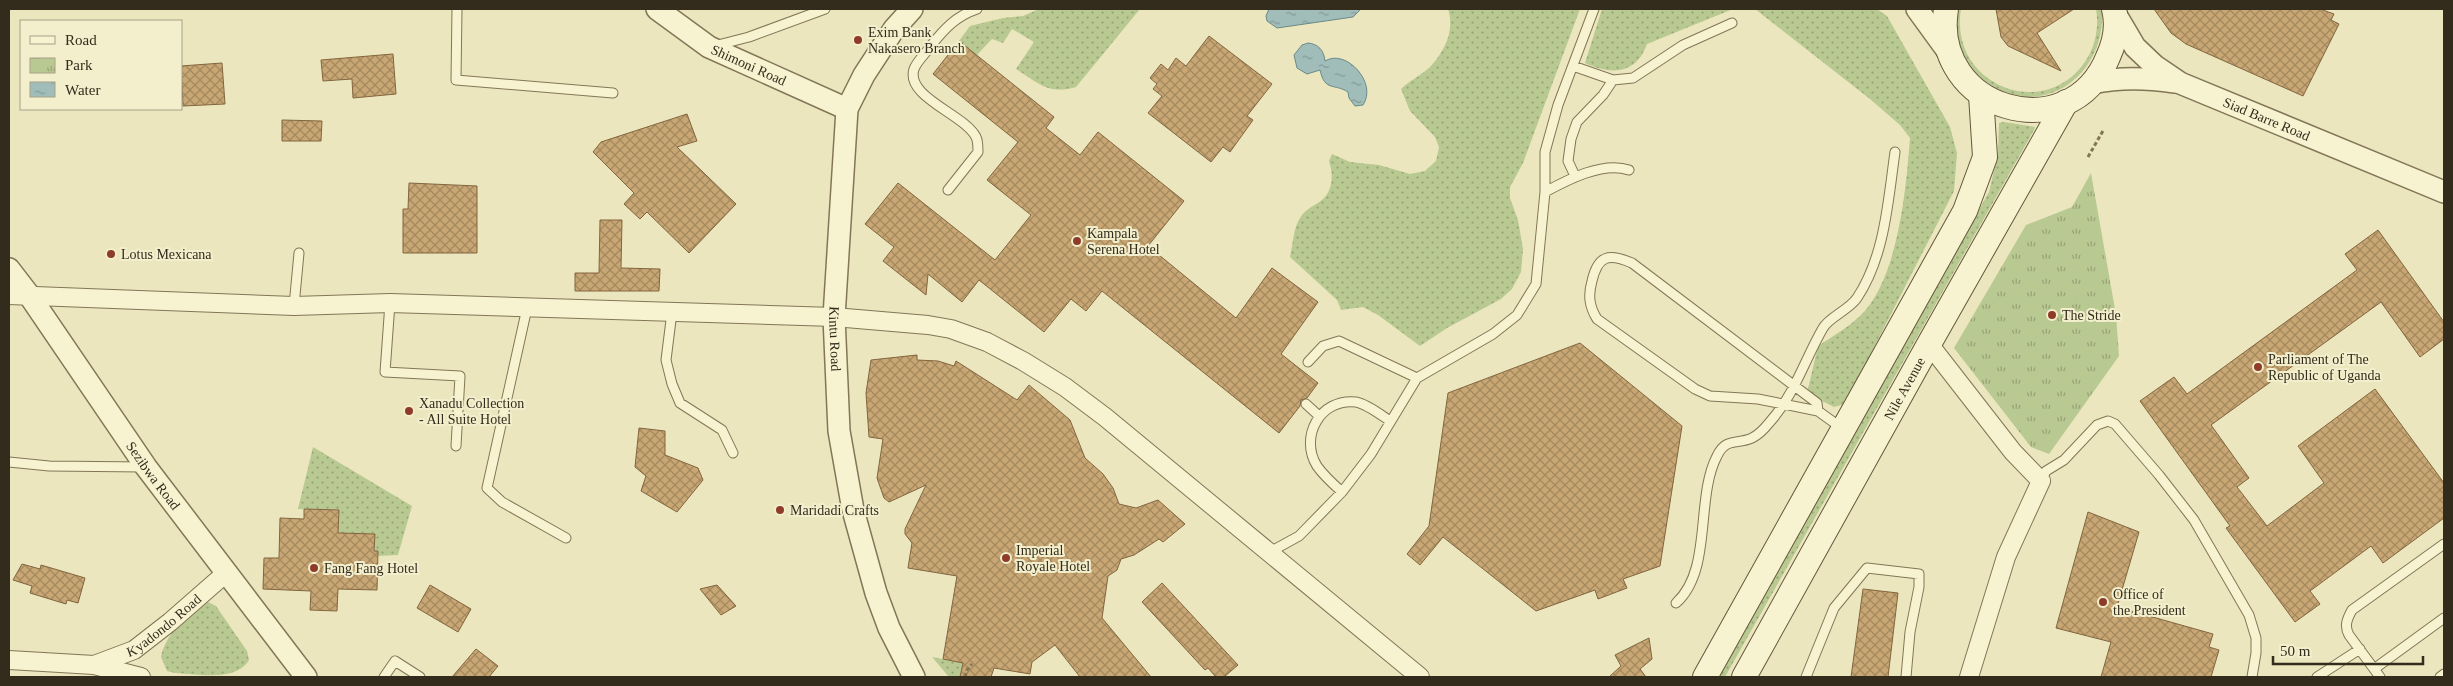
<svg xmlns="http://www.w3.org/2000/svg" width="2453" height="686" font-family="Georgia,serif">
<defs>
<pattern id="grass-dots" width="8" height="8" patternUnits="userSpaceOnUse" patternTransform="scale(1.25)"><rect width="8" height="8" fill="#b9c992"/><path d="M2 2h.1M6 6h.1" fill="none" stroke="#97a376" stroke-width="1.8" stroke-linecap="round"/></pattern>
<pattern id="park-tufts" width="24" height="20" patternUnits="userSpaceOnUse" patternTransform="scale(1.25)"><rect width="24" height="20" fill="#b9c992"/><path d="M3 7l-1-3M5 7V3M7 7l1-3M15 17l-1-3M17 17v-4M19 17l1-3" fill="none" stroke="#97a376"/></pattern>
<pattern id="water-ripples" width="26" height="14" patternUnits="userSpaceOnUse" patternTransform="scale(1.25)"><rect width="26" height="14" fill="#a1bdba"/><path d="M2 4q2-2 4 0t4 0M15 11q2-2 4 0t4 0" fill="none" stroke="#849a96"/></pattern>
<pattern id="building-cross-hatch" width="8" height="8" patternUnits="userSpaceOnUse" patternTransform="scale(1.25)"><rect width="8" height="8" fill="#c9a774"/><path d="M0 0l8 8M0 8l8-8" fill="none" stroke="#a4885e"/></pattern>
</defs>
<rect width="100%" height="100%" fill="#ebe6be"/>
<path fill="url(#grass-dots)" d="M1039,9H1140L1076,87C1048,95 1038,83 1016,69L1034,42L1012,29L1003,43L992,39L977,55L959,41L970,26L1003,18L1023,16Z
M1448,9H1580L1523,163L1510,187V198L1518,220L1523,249L1521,272L1512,289L1501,299L1447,328L1420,346L1378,315L1363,307L1341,310L1337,300L1290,257C1293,245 1293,229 1300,218C1305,210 1310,208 1318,203C1333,194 1334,176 1329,161L1332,154L1350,162L1379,165L1410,174L1425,171L1436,161L1439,147L1435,137L1410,111L1401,89C1410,80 1422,75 1430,67C1445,51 1455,30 1448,9Z
M1602,9H1733L1647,44C1636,75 1611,75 1585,63Z
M1755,9H1877L1887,16L1950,127L1957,153L1954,191L1845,404L1834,407L1816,398L1808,389L1818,346C1833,336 1851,326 1864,312C1899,272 1906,189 1910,138L1900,125L1870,99Z
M1956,9H1961C1948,86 2048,125 2088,57C2096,43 2099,25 2096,9H2101L2102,11C2106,81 2032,126 1978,75C1971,68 1963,61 1960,51C1955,39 1957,22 1956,9Z
M2004,122L2035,127L2034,130L1725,677H1716L1989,192L1998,154L1999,123Z
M313,447L412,506L398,555L378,556V551H374L375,534L338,533L339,510L298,509Z
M208,602L216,606L247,651L249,660C236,682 198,674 175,673L167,671L161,657C164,638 189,607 208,602Z
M932,657L963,663L960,677H949Z"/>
<path fill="url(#park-tufts)" d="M2091,173L2116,315L2119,356L2049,454L2031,447L1954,348L2026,225L2072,207Z"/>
<path fill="url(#water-ripples)" stroke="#698a88" d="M1269,9H1361L1353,17L1277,28L1267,21L1266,16Z
M1308,43C1318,44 1324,50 1325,61C1346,48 1378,83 1363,105L1355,106L1349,98L1348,92C1334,83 1325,92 1320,70L1307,74L1297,68L1294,55L1302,45Z"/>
<path fill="url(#building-cross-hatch)" stroke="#81653e" d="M1996,9H2074L2037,33L2061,71L2008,46L2001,37Z
M2154,9H2320L2334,14L2331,20L2339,24L2303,96L2186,44L2171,33Z
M1209,36L1272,84L1247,116L1253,120L1230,152L1223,147L1211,162L1148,113L1162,96L1153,89L1157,84L1150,78L1161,64L1168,70L1176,58L1186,66Z
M959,41L1054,117L1046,128L1080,155L1098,132L1184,201L1148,246L1236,318L1272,268L1318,302L1281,354L1318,383L1307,398L1301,400L1300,406L1279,433L1102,291L1086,311L1071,299L1044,332L979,280L962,302L928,274L926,295L883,261L894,247L865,224L898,183L995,260L1031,215L987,180L1018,142L933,74Z
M393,54L396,94L353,98L352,79L323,81L321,60Z
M222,63L225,104L183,106L181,66Z
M687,114L697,141L677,147L736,204L689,253L647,212L640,219L624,204L634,193L593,152L601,142Z
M282,120L322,121L321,141H282Z
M409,183L477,186V253H403V209H408Z
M600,220H622L621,268L660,269L659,291H575V273H599Z
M2378,230L2444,322V339L2420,357L2381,302L2211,425L2249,478L2237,487L2267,526L2324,483L2298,446L2375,389L2444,483V518L2383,563L2371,546L2310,591L2320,604L2295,622L2226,528L2230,526L2140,401L2174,377L2187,394L2357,270L2345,254Z
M1580,343L1682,426L1660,566L1623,579L1627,588L1598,599L1595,590L1536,611L1443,537L1420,565L1407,554L1429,526L1448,393Z
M917,355V360L938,361L954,366L956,361L1017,400L1029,385L1070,420L1085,458L1103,474L1113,488L1119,504L1136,508L1158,500L1185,524L1163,542L1159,539L1134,555L1121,559L1117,570L1108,576L1102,618L1151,677H1080L1055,645L1032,662L1030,674L994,668L991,677H960L963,663L943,659L957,576L908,568L912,543L905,534V529L926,485L889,502L884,498L877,478L883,439L869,437L866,393L871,360Z
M639,428L665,431V455L698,468L703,480L677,512L641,491L646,476L635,467Z
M304,509L339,510L338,533L375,534L374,551H378L377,590L338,589L337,611L310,610L311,591L263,589L264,558H279L280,518L304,519Z
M2088,512L2139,532L2117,607L2213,634L2209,647L2219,650L2211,677H2101L2111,642L2056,628Z
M22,564L40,569L41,565L85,578L78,603L67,600L66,604L30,593L32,586L13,580Z
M1162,583L1238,665L1224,677H1216L1208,668L1205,670L1142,602Z
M430,585L471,609L458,632L417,608Z
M717,585L736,606L721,615L700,589Z
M1863,589L1898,593L1888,677H1851Z
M1649,638L1652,659L1640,669L1646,677H1609L1621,666L1615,655Z
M476,649L498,666L489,677H452Z"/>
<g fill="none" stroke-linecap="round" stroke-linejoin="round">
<g stroke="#837657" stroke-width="11">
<path id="service" d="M457,9L456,80L613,93
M714,46L749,37L825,9
M1573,66L1613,80L1633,78L1683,45L1732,23
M1575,176L1568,161L1571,139L1577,122L1603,95L1613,80
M948,190L978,152C978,147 978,141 976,137C964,114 905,97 914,69C917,61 926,53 930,47C944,29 956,16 977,9
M1545,192C1567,180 1603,161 1629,170
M390,303L385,372L460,376L456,446
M294,306L299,253
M527,308L487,488L502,502L566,538
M672,312L666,360L672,384L680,403L722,430L733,453
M1417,378L1493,334L1517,315L1536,284L1545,192V152L1558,105L1594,9
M1306,404L1318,415
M1818,411L1817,403L1632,263C1609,253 1598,255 1592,281C1588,295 1589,306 1597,319L1695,389L1710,396L1758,399L1818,411L1843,429
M9,462L49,466L144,467
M2041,481L2046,471L2064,460L2097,425L2108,421L2115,424L2159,475L2194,520L2249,615L2256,638V653L2252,677
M1342,492C1333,484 1324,476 1317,466C1299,437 1320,398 1356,402C1367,404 1381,415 1390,421
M1270,552L1299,536L1342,492L1371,454L1417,378L1339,341L1323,346L1308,362
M1676,603C1713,570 1695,498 1717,456C1726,437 1737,445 1752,438C1758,435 1765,428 1769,423C1795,394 1804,361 1823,328C1829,317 1849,310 1857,298C1885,256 1888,201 1895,152
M2374,669L2444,618
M384,677L395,661L420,677
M1806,677L1834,608L1867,568L1919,574V587L1910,632L1906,677
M2317,677L2360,649
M2380,677L2349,635C2344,626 2347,619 2352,610L2444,544
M2440,677L2444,674"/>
</g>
<g stroke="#837657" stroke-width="20">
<g id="minor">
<path d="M9,295L294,306L390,303L834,317L928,325L951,329L987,342L1023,361L1065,387L1105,417L1420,677"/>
<path d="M1929,344L2013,452L2041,481L2006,557L1969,677"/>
<path d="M9,660L94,665L141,677"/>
<path id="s1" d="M94,665L134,650L170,622L226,573"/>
</g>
</g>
<g stroke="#837657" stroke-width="24">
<g id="tertiary">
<path id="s2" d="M657,9L709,47L847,109"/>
<path id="s3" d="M912,9L894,29L864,75L847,109L834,317L839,431L853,510L876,593L889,628L914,677"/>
<path d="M1917,9L1949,53"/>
<path id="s4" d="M2115,13L2135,47L2155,66L2180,83L2444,192"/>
<path d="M2092,83C2121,77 2146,78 2175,82"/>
<path id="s5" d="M9,269L29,295L146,467L306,677"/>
</g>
</g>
<g stroke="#64573b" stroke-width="26">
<g id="secondary">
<path d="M1946,9C1930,110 2070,151 2108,57C2115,42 2118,25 2114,9"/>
<path d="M1705,677L1965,211L1985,157L1981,95"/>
<path id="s6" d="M1744,677L1929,344L2066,102"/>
</g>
</g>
<path stroke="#837657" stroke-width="3" stroke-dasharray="4 2.5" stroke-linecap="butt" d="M2088,157L2104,129
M965,677L967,670L972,664"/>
<use href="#service" stroke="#f7f2d0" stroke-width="9"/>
<use href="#minor" stroke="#f7f2d0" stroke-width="18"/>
<use href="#tertiary" stroke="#f7f2d0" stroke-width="21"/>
<use href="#secondary" stroke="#f7f2d0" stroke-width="24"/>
</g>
<g fill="#8f3b2a" stroke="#f3efcd" stroke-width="2">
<circle cx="858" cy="40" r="5"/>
<circle cx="1077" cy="241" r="5"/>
<circle cx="111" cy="254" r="5"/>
<circle cx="2052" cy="315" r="5"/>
<circle cx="2258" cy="367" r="5"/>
<circle cx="409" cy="411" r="5"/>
<circle cx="780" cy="510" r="5"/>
<circle cx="1006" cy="558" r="5"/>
<circle cx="314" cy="568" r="5"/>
<circle cx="2103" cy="602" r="5"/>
</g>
<g text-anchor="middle" stroke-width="4" stroke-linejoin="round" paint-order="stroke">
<g font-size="14" fill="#332b1c" stroke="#f3efcd" text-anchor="start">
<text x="868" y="37">Exim Bank<tspan x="868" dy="16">Nakasero Branch</tspan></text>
<text x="1087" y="238">Kampala<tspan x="1087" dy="16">Serena Hotel</tspan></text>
<text x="121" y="259">Lotus Mexicana</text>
<text x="2062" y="320">The Stride</text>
<text x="2268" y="364">Parliament of The<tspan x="2268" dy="16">Republic of Uganda</tspan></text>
<text x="419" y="408">Xanadu Collection<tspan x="419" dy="16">- All Suite Hotel</tspan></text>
<text x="790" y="515">Maridadi Crafts</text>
<text x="1016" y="555">Imperial<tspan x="1016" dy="16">Royale Hotel</tspan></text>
<text x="324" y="573">Fang Fang Hotel</text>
<text x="2113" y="599">Office of<tspan x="2113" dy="16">the President</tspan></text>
</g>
<g font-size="14" fill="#332b1c" stroke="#f3efcd">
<text dy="5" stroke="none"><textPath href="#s2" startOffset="108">Shimoni Road</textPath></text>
<text dy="5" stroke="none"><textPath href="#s4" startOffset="191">Siad Barre Road</textPath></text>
<text dy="5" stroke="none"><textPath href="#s3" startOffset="350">Kintu Road</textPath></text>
<text dy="5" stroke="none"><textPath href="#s6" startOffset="330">Nile Avenue</textPath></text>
<text dy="5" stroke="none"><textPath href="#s5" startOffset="252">Sezibwa Road</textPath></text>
<text dy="5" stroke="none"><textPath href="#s1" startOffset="81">Kyadondo Road</textPath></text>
</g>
</g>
<rect width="2453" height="686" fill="none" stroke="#332b1c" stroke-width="20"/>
<rect x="20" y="20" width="162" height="90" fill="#f3efcd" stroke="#a6a186"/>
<rect x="30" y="36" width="25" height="8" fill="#f7f2d0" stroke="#a6a186"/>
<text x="65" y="45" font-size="15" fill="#332b1c">Road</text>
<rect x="30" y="58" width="25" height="15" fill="url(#park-tufts)" stroke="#a6a186"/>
<text x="65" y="70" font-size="15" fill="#332b1c">Park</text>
<rect x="30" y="82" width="25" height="15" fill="url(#water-ripples)" stroke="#a6a186"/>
<text x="65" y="95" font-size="15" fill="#332b1c">Water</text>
<path d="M2273 656v8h150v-8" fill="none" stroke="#332b1c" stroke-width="2.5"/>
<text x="2280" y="656" font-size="15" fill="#332b1c" stroke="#f3efcd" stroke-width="4" paint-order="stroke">50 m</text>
</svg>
